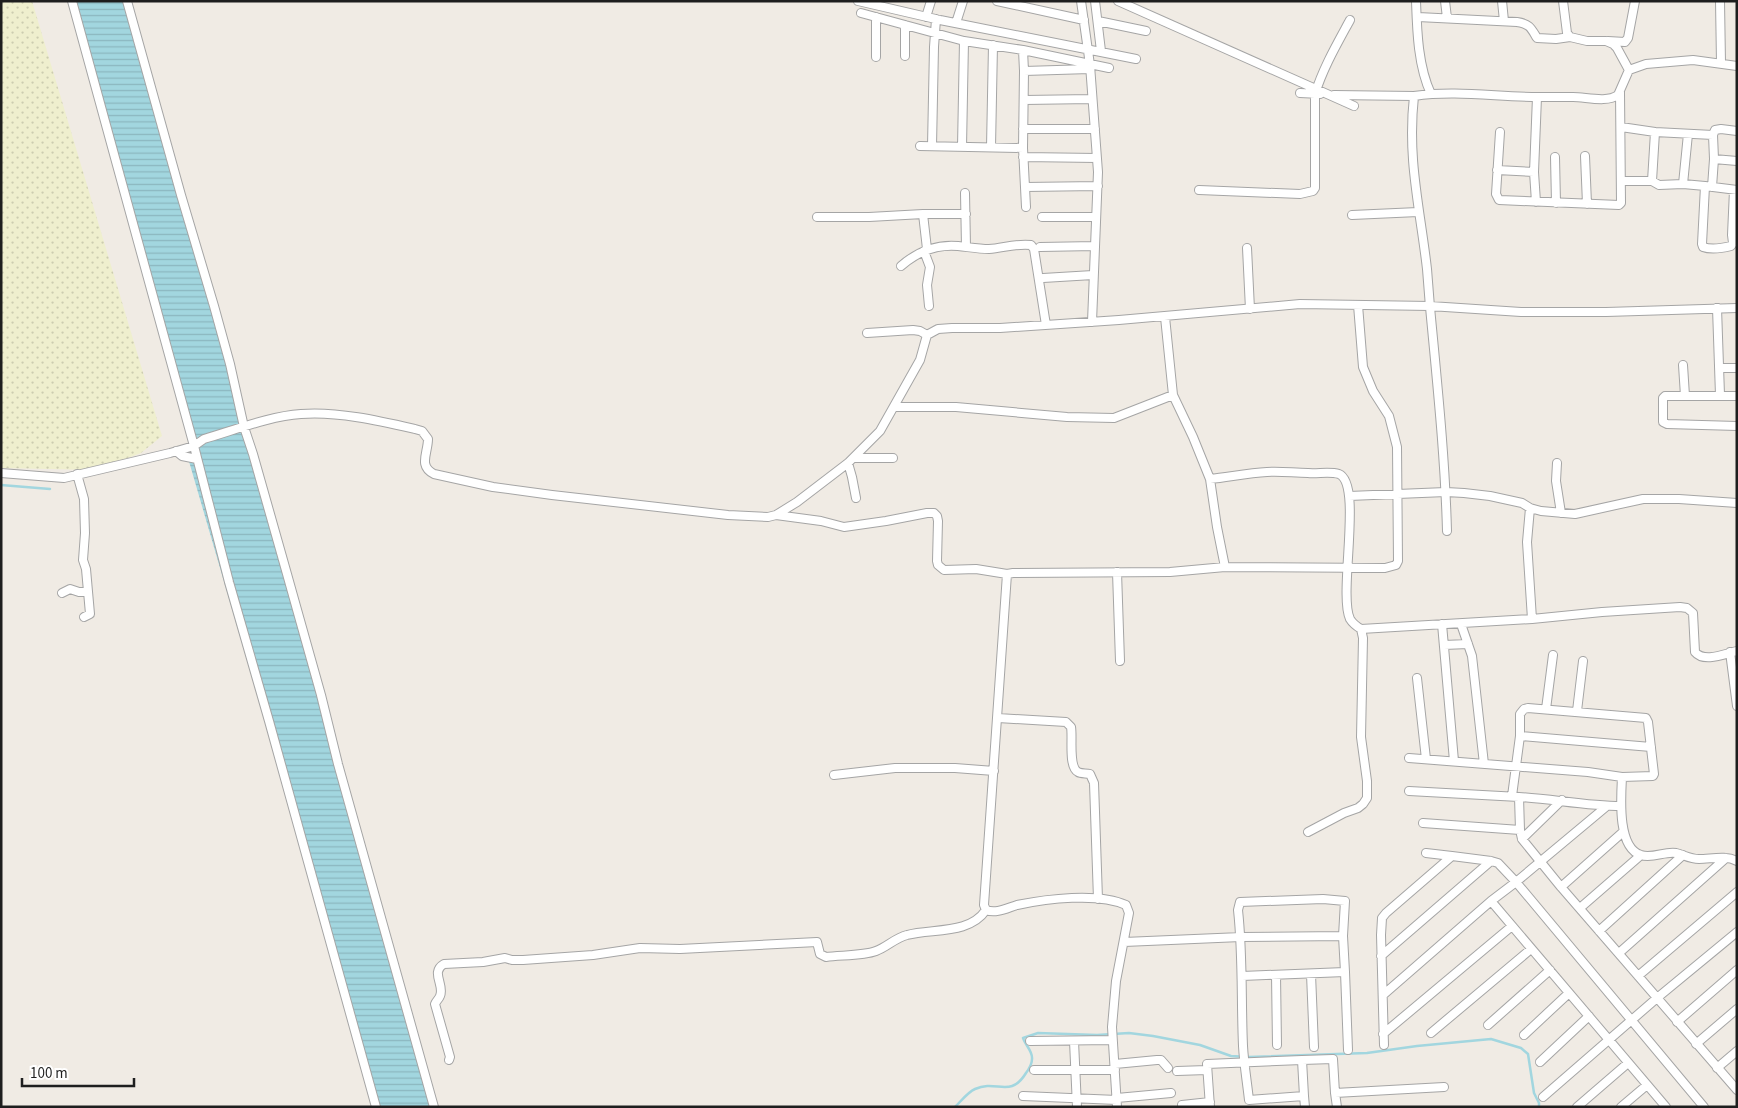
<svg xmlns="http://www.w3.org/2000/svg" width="1738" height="1108" font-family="'Source Sans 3',sans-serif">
<defs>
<pattern id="farmland-dots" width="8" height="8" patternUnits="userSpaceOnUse" patternTransform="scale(1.25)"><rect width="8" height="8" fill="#efefce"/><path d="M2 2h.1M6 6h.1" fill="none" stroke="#ccccb0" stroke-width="1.8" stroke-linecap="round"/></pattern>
<pattern id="water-rules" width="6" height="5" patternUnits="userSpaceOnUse" patternTransform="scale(1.25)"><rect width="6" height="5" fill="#a2d6df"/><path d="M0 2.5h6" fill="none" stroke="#8bb7bf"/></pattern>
</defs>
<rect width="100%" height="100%" fill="#f0ebe4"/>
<path fill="url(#farmland-dots)" d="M1,1H32L162,436L141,453L96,470L1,468Z"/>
<path fill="url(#water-rules)" d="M71,1H127L433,1107H377L188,458L194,445Z"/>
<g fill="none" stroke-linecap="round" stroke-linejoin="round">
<path stroke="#a2d6df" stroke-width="2.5" d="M1,485L50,489
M955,1107C961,1101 968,1092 975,1089C997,1079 1010,1099 1026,1073C1029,1069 1032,1064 1032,1059C1033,1051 1025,1045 1023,1038L1038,1033L1097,1035L1129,1033L1153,1036L1200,1045L1231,1056L1249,1057L1367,1053L1417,1046L1491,1039L1521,1048L1528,1054L1534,1093L1539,1103V1107"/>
<g stroke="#a5a5a5" stroke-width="10">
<path id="minor" d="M72,1L194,446L229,582L269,721L376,1107
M127,1L181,195L214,306L230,364L244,427L253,454L287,574L321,695L338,764L434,1107
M858,1L940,20L1136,59
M997,1L1084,20
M1081,1L1090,65L1098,172L1092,322
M1095,1L1101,51
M1118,1L1354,106
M1416,1C1417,31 1418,66 1431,94
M1445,1L1447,18
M1502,1L1504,21
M1563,1L1567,33L1570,37L1587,41H1606L1613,44L1617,48L1629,70
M1720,1L1721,63
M861,13L964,41L1023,50L1109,68
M926,17L931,1
M1418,17L1517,22C1530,24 1531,28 1537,38L1556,39L1570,37
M1098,21L1146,31
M956,23L963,1
M905,25V56
M1608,41L1625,42L1628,38L1635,1
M1023,50L1024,71L1023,148L1026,207
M876,57V17
M1024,71L1090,69
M1300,93L1320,94
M1334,95L1414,96
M1024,100L1092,99
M1621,127L1655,132
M1023,129H1095
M1737,131L1721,129L1715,130L1713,135L1714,159L1737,161
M1500,132L1496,194L1499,200L1619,205L1621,203L1620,92
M920,146L1023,148
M932,146L934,47L936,19
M962,147L964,41
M991,147L993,45
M1585,156L1587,204
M1023,157L1097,158
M1555,157L1556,203
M1497,170L1534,172
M1621,181H1652
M1683,184L1688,134
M1705,186L1683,184L1659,185L1652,181L1655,132L1713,135
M1025,187L1098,186
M1712,187L1714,159
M1199,190L1300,194L1313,191L1315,188V94C1323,68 1337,44 1350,20
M1737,190L1705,186L1702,244L1703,247C1711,250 1723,248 1731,246L1733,243L1732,235H1737
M965,193L966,247
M1536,202L1534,172L1537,97
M923,214H966
M1352,215L1418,212
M817,217H869L923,214L927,249
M1042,217H1096
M1732,235L1734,190
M1040,247L1095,246
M1247,248L1250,309
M924,251L930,267L927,285L929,306
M901,266C917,252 936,244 958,246C968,247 979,249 989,249C1003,248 1017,243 1031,245L1034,249L1046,325
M1043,278L1093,275
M1717,308L1720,395
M1165,317L1173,395L1193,437L1210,479C1229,477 1248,473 1267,472C1281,471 1294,473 1308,473C1318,474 1329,471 1339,474C1363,484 1338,594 1350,619C1353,624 1356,626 1361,629L1363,638L1361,737L1367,781V798L1363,804L1358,808L1344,813L1308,832
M867,333L913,330L920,331L927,335
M1683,365L1685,396
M1719,368H1737
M1737,396H1665L1663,398V422L1667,424L1737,426
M894,407H956L1067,417L1114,418L1173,395
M176,451L182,456L197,459
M854,458H893
M848,463L852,477L856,498
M1557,463L1556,481L1561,513
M1,473L64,478L170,453L194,446L204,439C235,430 270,416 301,414C337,411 380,421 415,429L422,431L428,439C428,453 418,466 434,474L493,487L552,495L728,515L768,517L776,515L797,502L848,463L880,431L920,360L927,335L938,329L952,328H1000L1119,320L1300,304L1430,306L1521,312H1606L1737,308
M77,474L84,499L85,533L83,560L86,569L90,614L84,617
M1210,479L1217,527L1225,567
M1349,496L1446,492L1464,493L1490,496L1522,503L1530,508L1541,511L1575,514L1643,499H1679L1737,503
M1530,508L1527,542L1532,619
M776,515L821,521L844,527L886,521L927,513H934L937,516L938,521L937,561L938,565L944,570L976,569L1007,574
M1447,531C1445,456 1437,382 1430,307C1429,295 1428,282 1427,269C1420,208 1407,159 1414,96C1456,90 1497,97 1538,97C1550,97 1561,97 1573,97C1586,97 1607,103 1618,95L1629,70L1646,64L1693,60L1737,66
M1117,572L1120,661
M62,593L70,589L79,592H88
M1442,624L1454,761
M1461,624L1472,656L1484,764
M1361,629L1532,619L1602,612L1680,607L1687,608L1693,613L1695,652C1704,663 1724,654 1737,651
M1444,645L1468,644
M1730,652L1737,706
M1417,678L1426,759
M1546,709L1553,655
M1577,711L1583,661
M998,718L1066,722L1071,727C1073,737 1068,767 1078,772C1081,774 1086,773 1090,774L1094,783L1098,899
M1520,736L1651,747
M1409,758L1588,772L1622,777C1621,797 1617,848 1641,855C1652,859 1665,851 1676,853C1684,855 1690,859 1699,859C1711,859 1726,855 1737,861
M834,775L895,768H955L994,771
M1409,791L1519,797L1520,830L1522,839L1561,887L1737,1090
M1512,796L1520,736V714L1524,709L1528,708L1646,718L1648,722L1654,774L1653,776L1622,777
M1519,797C1553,799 1587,806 1621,806
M1423,823L1520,830
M1522,839L1562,800
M1426,853L1452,856
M1561,887L1623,832
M1491,901L1666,1107
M1580,908L1641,855
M1599,931L1683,855
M1124,942L1241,937L1343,936
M1619,953L1726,858
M1381,956L1491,861
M1311,974L1314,1047
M1276,975L1277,1045
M1242,976L1345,972L1348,1050
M1638,976L1737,892
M1383,995L1491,901L1516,882L1607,806
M1677,1022L1737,970
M1488,1025L1550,970
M1431,1033L1531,949
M1383,1034L1512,926
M1524,1035L1569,993
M1030,1041L1112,1040
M1074,1041L1077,1107
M1696,1044L1737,1009
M1384,1045L1381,935L1382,918L1386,913L1452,856L1491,861L1498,863L1516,882L1704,1107
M449,1060L450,1057L435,1004C436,1001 439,999 440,996C445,985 430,972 444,964L483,962L505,958L512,960H523L593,955L640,948L680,949L817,942L820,954L826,957C840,955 863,956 876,951C887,947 895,938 907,935C932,928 969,935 986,910
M1302,1060L1333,1059L1335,1093
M1540,1062L1589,1016
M1115,1064L1157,1060H1161L1168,1068
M1717,1068L1737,1051
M1034,1070H1115
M1177,1071L1207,1070
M1023,1096L1117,1100
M1304,1096L1305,1107
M1543,1097L1657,998L1737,932
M1117,1098L1171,1093
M1182,1105L1210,1102
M1117,1107L1112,1027L1116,981L1129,913L1126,905C1098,892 1046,899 1017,905C1007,908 996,914 986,910L984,905L1007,574L1013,573L1170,572L1225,567L1385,568L1396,565L1398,561L1397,447L1389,416L1373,391L1363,367L1358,305
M1210,1107L1207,1064L1302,1060L1304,1096L1249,1100C1247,1082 1244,1064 1243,1046C1241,1000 1243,955 1238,910L1240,902L1323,899L1345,901L1343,936L1345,972
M1337,1107L1335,1093L1444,1087
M1577,1107L1628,1063
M1621,1107L1647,1085"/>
</g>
<use href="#minor" stroke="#fff" stroke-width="8"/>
</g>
<rect width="1738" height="1108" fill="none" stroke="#1e1e1e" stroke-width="5"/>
<path d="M22 1078v8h112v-8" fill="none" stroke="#1e1e1e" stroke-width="2.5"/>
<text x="30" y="1078" font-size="15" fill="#1e1e1e" stroke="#ffffff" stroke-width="4" paint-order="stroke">100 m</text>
</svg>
